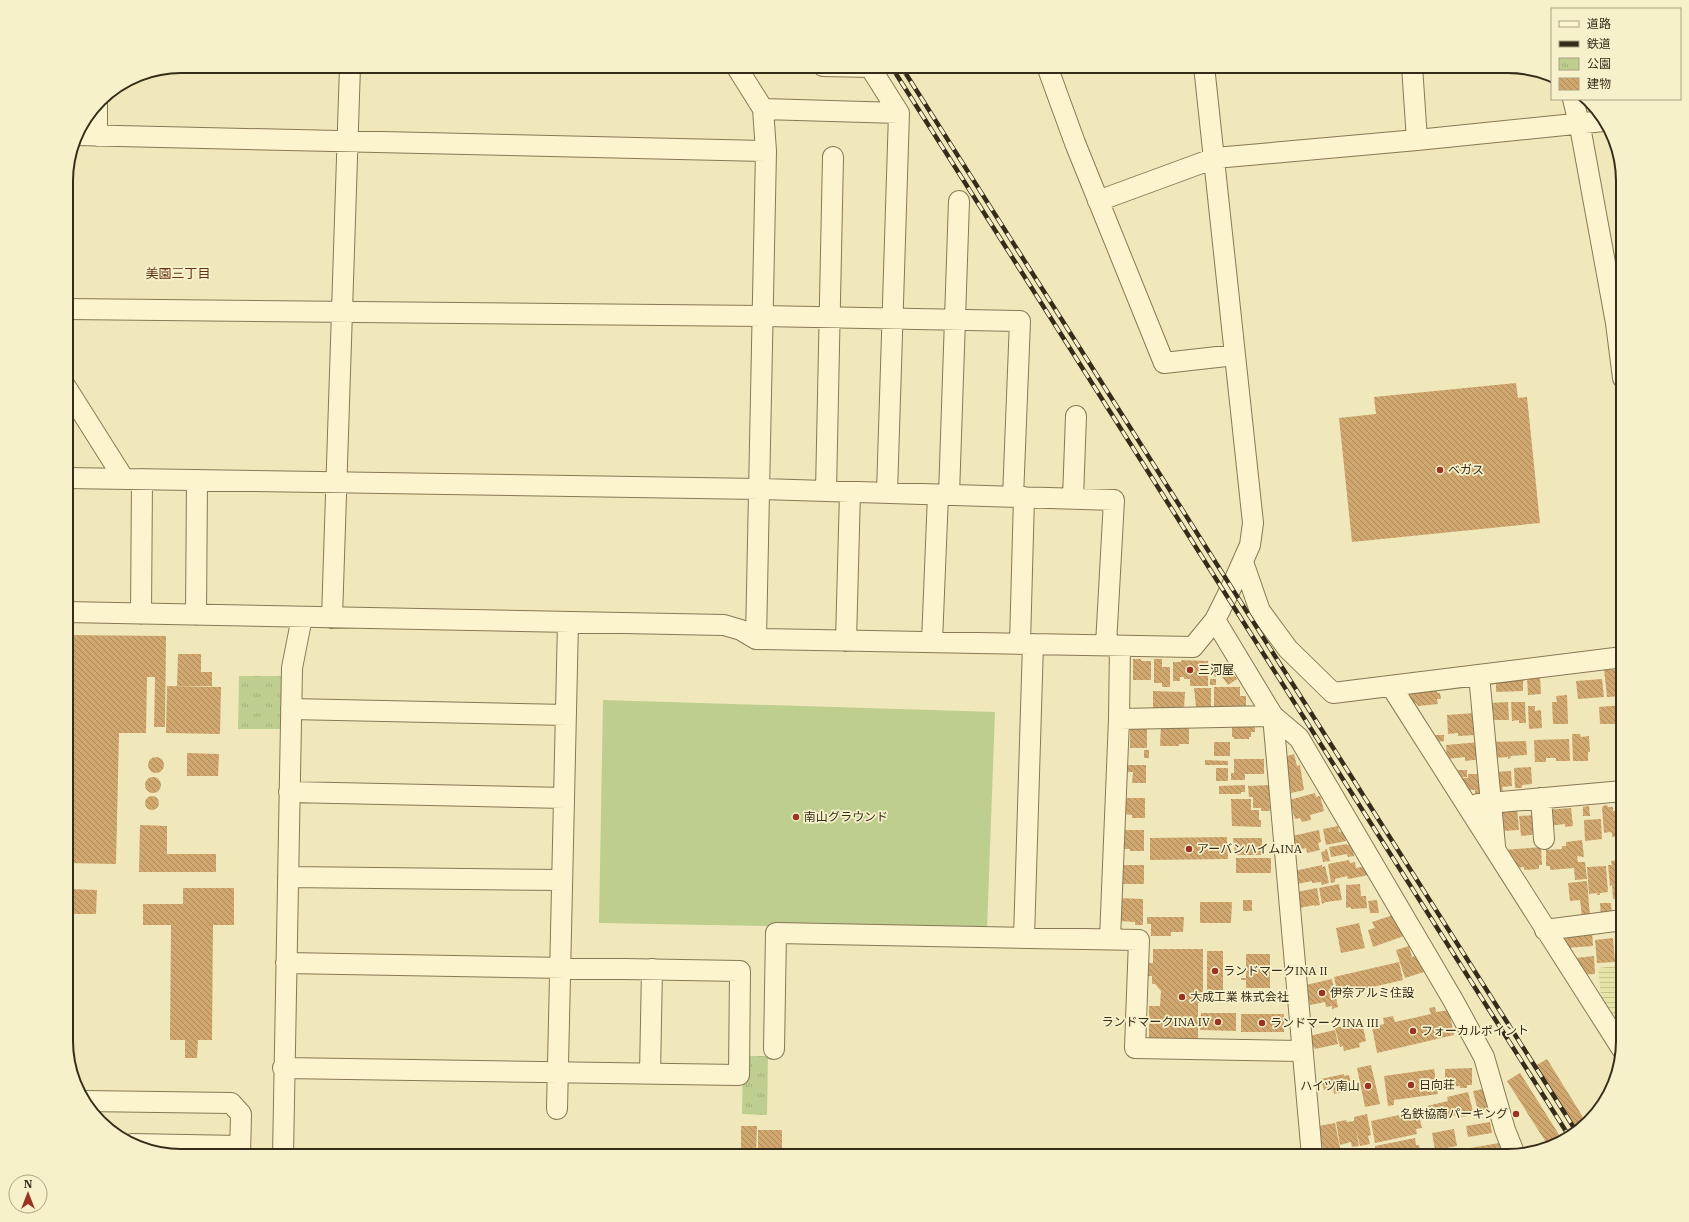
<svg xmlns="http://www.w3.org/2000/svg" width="1689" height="1222" font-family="'IBM Plex Serif','Noto Sans JP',serif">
<defs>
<pattern id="farmland-rules" width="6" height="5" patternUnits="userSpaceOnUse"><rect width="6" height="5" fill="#e6e5a8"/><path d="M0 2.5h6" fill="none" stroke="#c6c590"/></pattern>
<pattern id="park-tufts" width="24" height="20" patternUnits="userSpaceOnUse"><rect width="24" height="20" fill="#bdce8f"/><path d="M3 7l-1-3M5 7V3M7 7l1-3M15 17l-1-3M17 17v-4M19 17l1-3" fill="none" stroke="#a3b17b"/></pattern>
<pattern id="building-back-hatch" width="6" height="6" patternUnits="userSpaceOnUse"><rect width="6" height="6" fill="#d0a76e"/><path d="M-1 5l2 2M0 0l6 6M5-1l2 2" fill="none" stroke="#aa885a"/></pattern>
</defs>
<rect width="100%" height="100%" fill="#f0e8bb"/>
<path fill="url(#farmland-rules)" d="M1623,965V1042L1602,1006L1598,968Z"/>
<path fill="url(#park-tufts)" d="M239,676H283L281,729H238Z
M743,1056H768L767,1115L742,1114Z"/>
<path fill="#bdce8f" d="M603,700L995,712L987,930L599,923Z"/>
<path fill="url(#building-back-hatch)" d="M1516,383L1518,398L1527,397L1540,523L1352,542L1339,418L1376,414L1374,397Z
M66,635L166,636L165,727H154L155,677H147L146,733H119L116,864L66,863Z
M178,654H201V672H212V686H201V677V686H177Z
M1133,659H1141V661H1151V680H1133Z
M1154,659H1162V667H1170V687H1162V683H1154Z
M1181,660L1208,661V686H1190V679H1184V677H1180V681H1173V662H1181Z
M1218,662H1222L1229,672L1231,671L1237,679L1228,685L1220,674L1215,677L1212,672L1215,668L1214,667L1218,664Z
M1604,669L1621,670L1623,696L1607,697Z
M1523,677V691L1496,692V684L1498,683V678Z
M1527,677H1540L1541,694L1528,695Z
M1210,679H1216V685H1210Z
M1602,679L1604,697L1578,699L1576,681Z
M167,686L221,687L220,734L166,733Z
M1214,687H1240V696H1246V709L1214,707Z
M1194,688H1211V707H1196Z
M1437,690V693H1440L1441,699H1437L1438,704L1418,706L1416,703L1411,704L1410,691Z
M1153,691L1185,692L1184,709H1153Z
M1567,695L1568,724H1553L1552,702H1557L1556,696Z
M1508,702L1509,720H1494V713H1489V703Z
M1511,702H1525L1526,723H1519V720L1512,721Z
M1623,705V726L1615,727V724H1600L1599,707Z
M1528,706H1535V711L1541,710L1542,728L1529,729Z
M1475,713L1476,735L1458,736V733L1448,734L1447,715Z
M1232,723H1255V732H1251V737H1249V739H1234V737H1232Z
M1189,724V744H1179V746H1160L1161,725Z
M1130,728H1147V748H1130Z
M1572,734H1580L1581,737L1589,736L1590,752H1588V761H1573Z
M1434,735H1444V741L1435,742Z
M1569,739L1570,761H1556V758H1546V762H1535L1534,740Z
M1526,741L1527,755L1510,756L1511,758L1508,759V757L1494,758L1490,742Z
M1214,742H1230V756H1214Z
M1480,742L1482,759L1465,761V757L1447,759L1446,745Z
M1144,750H1149V758H1144Z
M187,753L219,754L218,776H187Z
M1294,754L1297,766L1300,765L1304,790L1291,793L1284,757Z
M148 765a8 8 0 1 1 16 0a8 8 0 1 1-16 0Z
M1234,759H1264V774H1245V780H1231V773H1234Z
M1205,760L1228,761V765H1205Z
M1128,765H1146V783H1132L1133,772H1128Z
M1531,767L1532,784L1522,785V788H1515L1514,768Z
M1216,768H1228V781H1216Z
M1455,770H1467V777L1455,778Z
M1511,771L1512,786L1502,787L1503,791H1495L1494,772Z
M1468,774H1481L1485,797H1476L1475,790H1466L1460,778H1468Z
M145 785a8 8 0 1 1 16 0a8 8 0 1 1-16 0Z
M1245,785V792H1241V794H1219V786Z
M1269,785L1270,811H1261V808H1253V797H1249L1248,786Z
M1315,793L1316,797L1320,796L1324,811L1310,815L1311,820L1302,822L1300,818L1295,819L1289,800Z
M145 803a7 7 0 1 1 14 0a7 7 0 1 1-14 0Z
M1124,798H1145V818H1132V815L1124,814Z
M1231,799H1251V810H1259V820H1261V827L1232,826Z
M1607,805L1608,807H1613V811L1621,810L1623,836L1612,837V833L1610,832L1604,833L1602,808L1603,806Z
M1589,806L1590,816H1583V807Z
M1517,808L1519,830L1504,831L1503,815H1499V809Z
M1571,808L1573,826L1565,827V824L1547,826L1546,810Z
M1537,815L1538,834L1521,836L1519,816Z
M1601,819L1602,839L1585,841L1584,820Z
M140,825L167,826V854H216V872H139Z
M1338,826L1339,832L1344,831L1346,841L1326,845L1323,829Z
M1123,830H1144V851H1130V849H1122Z
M1319,830L1321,842L1318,843L1320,850L1307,853L1306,848L1295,851L1292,836Z
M1227,837L1228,859L1150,860V838Z
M1233,838H1262V855H1235Z
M1582,840L1584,857L1577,856L1578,862H1585L1587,879L1575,880L1574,868L1550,870V866H1546V850L1562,849V846H1566V842Z
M1347,844V845L1352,844L1354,856L1348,857L1347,854L1331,857L1329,847Z
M1541,847L1542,865H1539V869L1524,870V867L1514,868L1504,850Z
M1325,849H1327L1330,861L1323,862L1321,852L1325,851Z
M1236,858H1271V873H1236Z
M1349,860L1350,863L1355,862L1356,868L1367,866L1369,875L1348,879L1347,876L1335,879V882L1331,883L1328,864Z
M1618,860L1619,879H1623V898L1613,899L1612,885L1610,886L1608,865H1612L1611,861Z
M1120,865H1144V884H1120Z
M1322,865V867L1325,866L1329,883L1322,885L1321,882L1312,883V881L1297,884L1294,871Z
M1606,866L1608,892L1600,893V895H1597V893L1589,894L1587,867Z
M1587,881L1590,916L1582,917L1580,900L1570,901L1568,883Z
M1339,884L1342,900L1326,902L1322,904L1319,888Z
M1360,884L1361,896H1366L1367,908L1351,909V907L1346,908V885Z
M183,888H234V925H213L212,1040H198L197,1058H185V1040H170L171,925H143V904H183Z
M1317,888L1320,905L1314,906V905L1300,908L1297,892Z
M70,889L97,890L96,914H70Z
M1119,898L1143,899V925H1135V922L1119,921Z
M1243,900H1252V911H1243Z
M1377,900L1379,913H1370L1368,901Z
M1200,902H1232L1231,923H1200Z
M1600,903H1611L1612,915L1601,916Z
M1393,915L1404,936L1373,947L1368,930L1375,928L1372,922Z
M1147,917H1184L1183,932H1171V936H1151V924H1147Z
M1359,923L1365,948L1341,953L1336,928Z
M1592,930L1593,946L1566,948L1564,933Z
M1613,938L1615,962L1597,963L1595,940Z
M1623,940V959L1618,960L1617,941Z
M1409,946L1412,957L1422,954L1427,971L1405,978L1396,950Z
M1153,949H1203V1003H1198V1041H1149V1006H1160L1161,991L1155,984H1152V976H1148V963H1153Z
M1207,951H1223V990H1207Z
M1246,954H1270V988H1246V980H1241V978H1246Z
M1594,956L1595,974L1580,975L1575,958Z
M1399,962L1403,980L1338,995L1334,977Z
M1332,979L1338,1007L1332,1009V1006L1326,1007L1325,1002L1310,1005L1306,985Z
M1435,1007L1436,1012L1449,1010L1454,1035L1377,1053L1372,1027L1384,1024L1383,1018L1393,1016L1395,1022L1431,1014L1429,1008Z
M1201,1013H1236V1031L1200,1030Z
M1241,1014H1284V1032H1241Z
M1362,1022L1366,1041L1359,1043L1360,1047L1344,1051L1343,1046L1340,1047L1335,1028Z
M1335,1030L1338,1044L1315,1049L1314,1047L1312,1048L1309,1036Z
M1547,1059L1586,1122L1576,1130L1535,1066Z
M1371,1065L1380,1104L1365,1107L1357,1068Z
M1472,1068V1085H1467V1088H1460V1086L1445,1087V1069Z
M1434,1069L1438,1094L1394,1100V1105L1388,1106L1384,1076Z
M1520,1073L1563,1141L1559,1144L1549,1147L1507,1081Z
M1344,1074V1076L1349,1075L1352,1090L1334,1094L1333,1088L1324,1090L1321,1079Z
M1483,1089L1488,1109L1478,1111L1473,1091Z
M1468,1092L1473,1111L1469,1112L1467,1116L1460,1117L1459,1115L1431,1120L1427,1106L1448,1101L1447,1097Z
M1418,1111L1422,1128L1416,1129L1417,1134L1375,1143L1371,1121Z
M1367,1114L1371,1135L1368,1136L1370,1144L1360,1146L1356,1129L1359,1146L1352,1147L1351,1142L1340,1145L1336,1122L1346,1120L1347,1122L1354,1121V1117Z
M1490,1122L1492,1133L1468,1137L1466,1126Z
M1335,1123L1340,1148L1323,1150L1318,1126Z
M741,1126H757L756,1156H741Z
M1454,1129L1457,1146L1435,1150L1432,1133Z
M758,1130H782V1156H758Z
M1415,1138L1416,1145H1419L1421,1156H1377L1375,1146Z
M1499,1143L1504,1156H1472L1470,1148Z"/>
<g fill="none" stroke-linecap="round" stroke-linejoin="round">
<g stroke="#887854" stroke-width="22">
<path id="minor" d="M736,66L763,109L766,151L756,639
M823,66L870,67L899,113L887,493
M1047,66L1075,143L1164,363L1235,355
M1412,66L1417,140
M1573,99L1581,132L1616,323L1623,378
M97,104V136
M763,109L899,113
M76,135L766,151
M1098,201L1215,158L1417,140L1604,121
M66,309L763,316L1020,321L1013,497
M66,387L124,479
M66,478L759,489L1114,500L1106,645
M826,491L833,157
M949,495L959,201
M1073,498L1076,416
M1243,562L1260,611L1288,649L1333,693L1623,657
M66,612L724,625L741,630L756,639L1193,647L1215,620L1231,588L1250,545L1253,523L1204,66
M141,614L142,479
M196,615L197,480
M332,618L350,66
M1215,620L1273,716L1299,738L1453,1000L1484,1057L1505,1130L1515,1155
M846,641L850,492
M932,642L938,495
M1020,644L1024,497
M1479,675L1495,846
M1391,686L1622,1049
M291,709L566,715
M1273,716L1312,1156
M1119,719L1273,716
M289,792L564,798
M1541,798L1544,839
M1478,804L1623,791
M288,877L562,880
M1545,930L1623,920
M1024,938L1033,644
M1110,939L1119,719L1120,646
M774,1049L776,933L1139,940L1135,1048L1302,1051
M283,1068L739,1075L740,971L286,963
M650,1074L652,969
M85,1101L231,1103L241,1114L240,1156
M557,1109L568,622
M132,1144L240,1146
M283,1156L292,668L302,617"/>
</g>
<use href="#minor" stroke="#fbf4ce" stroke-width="20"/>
<g stroke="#362c1a" stroke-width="4.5">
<path id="rail" d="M891,66L1569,1136
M901,66L1576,1131"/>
</g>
<use href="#rail" stroke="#f7f1cb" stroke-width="3" stroke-dasharray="9" stroke-linecap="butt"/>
</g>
<g fill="#9a3321" stroke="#f7f1cb" stroke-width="1.5">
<circle cx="1440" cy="470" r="4"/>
<circle cx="1190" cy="670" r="4"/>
<circle cx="796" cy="817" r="4"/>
<circle cx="1189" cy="849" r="4"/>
<circle cx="1215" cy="971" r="4"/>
<circle cx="1322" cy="993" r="4"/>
<circle cx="1182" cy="997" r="4"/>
<circle cx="1218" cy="1022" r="4"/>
<circle cx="1262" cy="1023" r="4"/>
<circle cx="1413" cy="1031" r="4"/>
<circle cx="1411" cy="1085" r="4"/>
<circle cx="1368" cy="1086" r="4"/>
<circle cx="1516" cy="1114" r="4"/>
</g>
<g text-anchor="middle" stroke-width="3.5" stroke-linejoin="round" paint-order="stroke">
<g font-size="12" fill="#362c1a" stroke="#f7f1cb" text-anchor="start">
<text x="1448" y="474">ベガス</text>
<text x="1198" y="674">三河屋</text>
<text x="804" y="821">南山グラウンド</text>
<text x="1197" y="853">アーバンハイムINA</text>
<text x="1223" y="975">ランドマークINA II</text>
<text x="1330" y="997">伊奈アルミ住設</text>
<text x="1190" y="1001">大成工業 株式会社</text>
<text x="1210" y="1026" text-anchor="end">ランドマークINA IV</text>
<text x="1270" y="1027">ランドマークINA III</text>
<text x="1421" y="1035">フォーカルポイント</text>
<text x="1419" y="1089">日向荘</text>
<text x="1360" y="1090" text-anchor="end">ハイツ南山</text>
<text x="1508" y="1118" text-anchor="end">名鉄協商パーキング</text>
</g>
<g font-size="13" fill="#653417" stroke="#f7f1cb">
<text x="178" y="278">美園三丁目</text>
</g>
</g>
<path d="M0 0H1689V1222H0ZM181 73H1508A108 108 0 0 1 1616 181V1041A108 108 0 0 1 1508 1149H181A108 108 0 0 1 73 1041V181A108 108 0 0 1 181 73Z" fill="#f7f1cb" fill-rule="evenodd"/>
<path fill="none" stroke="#362c1a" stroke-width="2" d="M181 73H1508A108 108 0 0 1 1616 181V1041A108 108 0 0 1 1508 1149H181A108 108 0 0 1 73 1041V181A108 108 0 0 1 181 73Z"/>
<rect x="1551" y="8" width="130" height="92" fill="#f7f1cb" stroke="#aaa284"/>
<rect x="1559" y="21" width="20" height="6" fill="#fbf4ce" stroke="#aaa284"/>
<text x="1587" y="28" font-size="12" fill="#362c1a">道路</text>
<rect x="1559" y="41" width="20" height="6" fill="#362c1a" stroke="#aaa284"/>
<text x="1587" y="48" font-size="12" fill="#362c1a">鉄道</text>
<rect x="1559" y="58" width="20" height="12" fill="url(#park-tufts)" stroke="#aaa284"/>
<text x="1587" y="68" font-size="12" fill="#362c1a">公園</text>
<rect x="1559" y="78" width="20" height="12" fill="url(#building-back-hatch)" stroke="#aaa284"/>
<text x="1587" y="88" font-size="12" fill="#362c1a">建物</text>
<g transform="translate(28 1194)"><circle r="19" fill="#f7f1cb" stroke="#aaa284"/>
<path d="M0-3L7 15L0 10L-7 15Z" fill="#9a3321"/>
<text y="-6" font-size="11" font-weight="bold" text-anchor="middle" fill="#362c1a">N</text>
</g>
</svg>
